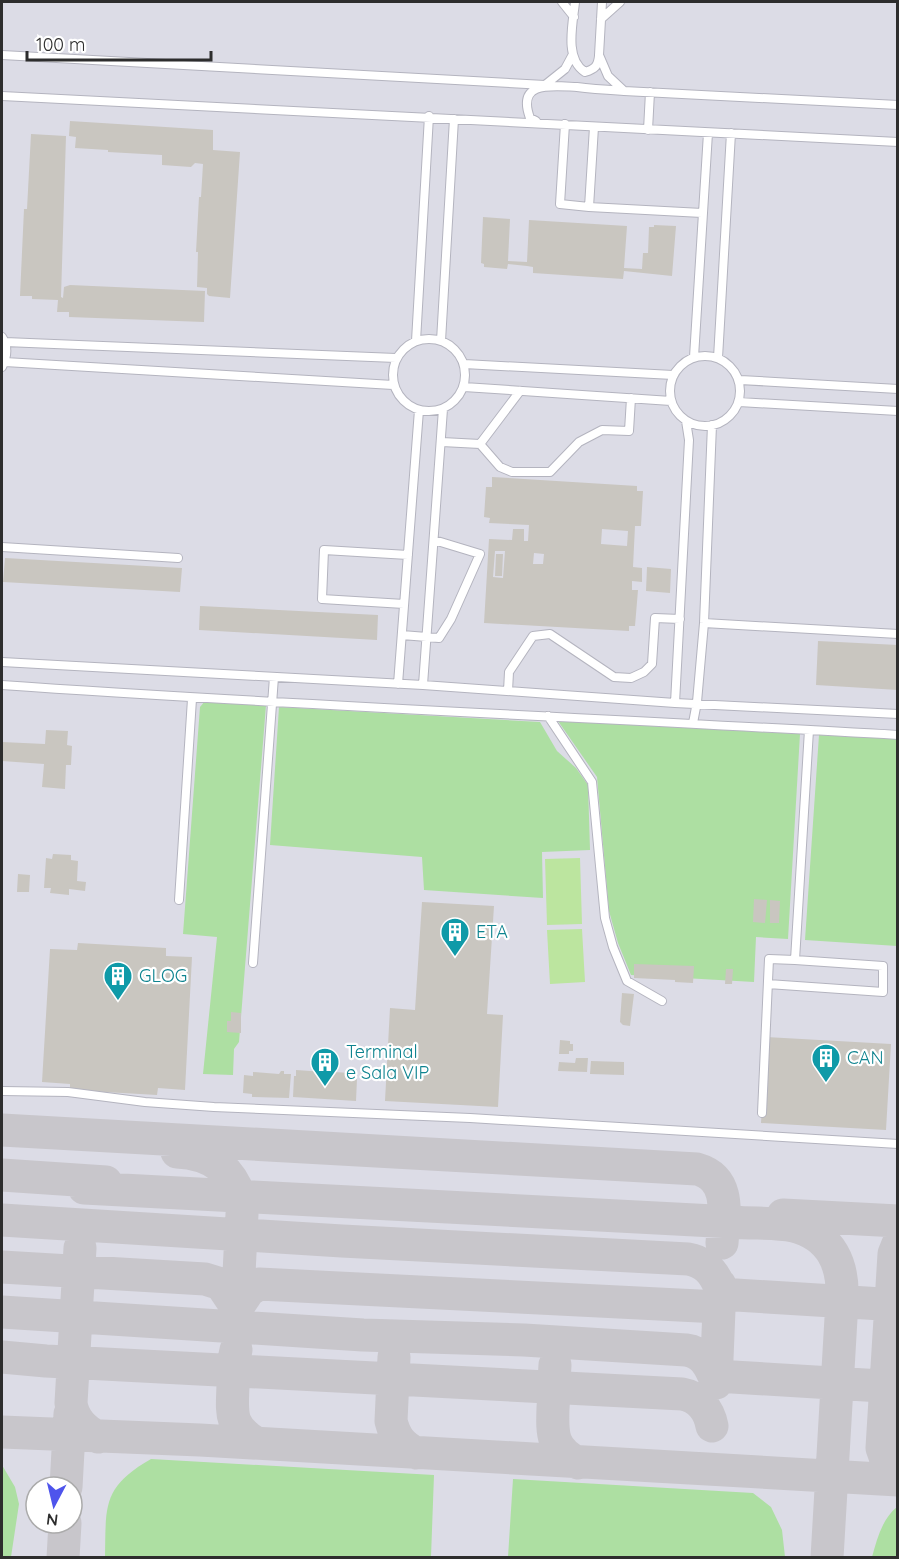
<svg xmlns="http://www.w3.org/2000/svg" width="899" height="1559" font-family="Quicksand,sans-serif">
<rect width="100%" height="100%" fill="#edeae1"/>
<path fill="#dcdce6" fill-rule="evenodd" d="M2,2H897V1557L2,1558ZM36,1487H72V1523H36Z"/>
<path fill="#addfa2" d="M211,700L266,705L239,1042L234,1049L233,1075L203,1074L217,937L183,934L200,707L205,701Z
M279,707L540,722L557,751L576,768L588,785L590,850L542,852L543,898L424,890L422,857L270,845Z
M558,721L800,734L788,939L756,937L754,982L631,975L618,943L609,911L597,777Z
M819,735L897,739V946L805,940Z
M151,1459L434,1475L431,1557H105C106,1506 102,1487 151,1459Z
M2,1465L15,1487L19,1504L11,1557H2Z
M513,1479L753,1493L771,1507L782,1530L785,1557H508Z
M897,1507V1557H872C877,1539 882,1519 897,1507Z"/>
<path fill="#bce59f" d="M580,858L582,924L547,925L545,859Z
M582,929L585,982L550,984L547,930Z"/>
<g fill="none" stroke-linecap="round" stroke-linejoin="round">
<path stroke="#c8c6cb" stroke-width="33" d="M2,1130L697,1169C732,1179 724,1215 722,1243
M177,1152C214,1154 233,1170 243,1206
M2,1175L106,1182
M84,1188L733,1222C753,1224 775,1222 794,1226C832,1236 844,1265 842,1301L827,1558
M783,1215L898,1221
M2,1220L342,1241L688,1259C705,1262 714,1272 720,1288
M898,1244L894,1254L882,1448L888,1465L898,1474
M80,1248L71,1403C73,1419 84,1430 98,1437
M2,1267L205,1279L221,1284L237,1308L249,1290L259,1284L719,1307
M720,1294L898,1305
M2,1312L363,1335L524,1340L686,1350C703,1352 710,1366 716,1381
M237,1313L242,1214
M236,1350C233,1361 233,1373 233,1385C232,1414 229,1426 256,1443
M2,1357L46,1361L682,1394C699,1397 709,1410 712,1426
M394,1357L391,1421C395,1437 401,1445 416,1453
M555,1365C554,1379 554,1394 553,1408C552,1435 552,1449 578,1463
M716,1376L898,1387
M716,1383L720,1285
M2,1432L200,1440L898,1480
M66,1487L70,1414
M63,1558L65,1523"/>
</g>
<path fill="#c9c6c0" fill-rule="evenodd" d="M70,121L213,130V150L240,152L230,298L209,296L207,294V288L197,287L198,252H196L199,197H201L203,164L195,163L191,167L162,165V155L108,152V150L75,148L76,137L69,136Z
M31,134L66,136L61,297L63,298L64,287L70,285L205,291L204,322L69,317V312H57L58,300L32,299V296H20L24,209H27Z
M483,217L510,219L508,261L527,262L529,220L627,226L624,268L642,269L643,253H648L649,227H654V225L676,226L672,276L624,271L623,279L533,273V267L527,266L508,264L507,269L484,267V264L481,263Z
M492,477L637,486V491H643L641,526H635L633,567L642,568V582L632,581V590H638L635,626H629V631L484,623L489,539L512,540L513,529H524V541H528L529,525L489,523L490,518L484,517L486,487H492ZM602,529L628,531L627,546L601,544ZM495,551H505L503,578L493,577ZM534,553L544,554L543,564H533Z
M496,554H503L502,576H495Z
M5,558L182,568L180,592L3,582Z
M647,567L671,569L670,593L646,591Z
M200,606L378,615L377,640L199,630Z
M818,641L898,645V690L816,685Z
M46,730L68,731L67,745L72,746L71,765H66L65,789L42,787L44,764L2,761V742L45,744Z
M53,854L71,855V860L78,861L77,881L86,882L85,891L69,889V895L50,893L51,888H44L46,858L52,859Z
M18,874L30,875L29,892H17Z
M754,899L767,900L765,923L753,922Z
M770,900L780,901L779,923H770Z
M422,902L494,906L487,1014L503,1015L498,1107L385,1101L390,1008L415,1010Z
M78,943L166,948V956L192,957L185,1090L158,1088L157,1095L70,1090V1084L42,1082L50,949L77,950Z
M634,964L694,966L693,983L675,982V980L634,978Z
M726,969H733L732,984H725Z
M622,993L634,994L630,1026L623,1025L620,1022Z
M231,1012L241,1013V1033L227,1032V1021H231Z
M766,1037L891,1044L886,1130L761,1123Z
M560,1040L570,1041V1044H573V1051H569V1054H559Z
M576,1058H588L587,1072L558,1071L559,1062L575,1063Z
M591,1061L624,1062V1075L590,1074Z
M296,1070L325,1072V1077L333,1078V1072L351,1073V1079H357L356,1101L293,1097L294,1076H296Z
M281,1071H284V1074H291L289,1098L252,1097V1094L243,1093L244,1075L253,1076V1072L279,1074Z"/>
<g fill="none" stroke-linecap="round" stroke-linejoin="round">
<g stroke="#b4b4bf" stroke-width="10">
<path id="lane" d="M562,2L574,17
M575,2C573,23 564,59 585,72C595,69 598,66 599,56
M602,2L599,55L608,76L624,91L898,105
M601,19L620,2
M2,55L545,85L565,69L572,56
M2,96C300,110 599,126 898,142
M536,121L530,118C516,80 553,86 577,87C593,89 609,90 624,91
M565,124L560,204L589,207L594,127
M648,130L650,92
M589,207L702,213
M2,337C8,346 7,357 2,367
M393 375a36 36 0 1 1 72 0a36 36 0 1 1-72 0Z
M416,341L429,116
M441,341L454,119
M5,342L396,358
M670 391a35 35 0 1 1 70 0a35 35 0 1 1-70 0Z
M694,357L708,133
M718,358L731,133
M5,362L393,385
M464,364L673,375
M740,380L898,389
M464,387L671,401
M739,402L898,411
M442,442L480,444L500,467L512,472H550L579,442L602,430L629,431L631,398
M480,444L520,391
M2,547L178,558
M404,604L322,599L324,550L408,555
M704,623L898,634
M402,635L439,638L451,619L480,554L434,540
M2,662L423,685L675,703L898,714
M398,684L419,410
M2,685C300,706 599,718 898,735
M423,685L443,409
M508,691L509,672L533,636L550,634L614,677L631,678L644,672L652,664L655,618L680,619
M675,703L689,440L686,421
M548,716L592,782L605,918L613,947L627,981L662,1001
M693,723L697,702L704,623L712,425
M179,900L192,699
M253,963L274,677
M768,984L883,992V966L795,960L809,730
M2,1091L68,1092L145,1102L214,1107L470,1118L898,1144
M762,1113L769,959L795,960"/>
</g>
<use href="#lane" stroke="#fff" stroke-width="8"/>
</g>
<defs>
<g id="building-pin" transform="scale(1.5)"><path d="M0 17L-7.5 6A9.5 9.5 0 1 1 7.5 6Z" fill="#0f9aa8" stroke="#fff"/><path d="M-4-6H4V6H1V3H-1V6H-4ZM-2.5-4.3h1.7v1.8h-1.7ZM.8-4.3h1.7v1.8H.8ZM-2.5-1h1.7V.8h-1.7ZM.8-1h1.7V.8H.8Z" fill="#fff"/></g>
</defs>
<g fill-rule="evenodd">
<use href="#building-pin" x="455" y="932"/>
<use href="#building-pin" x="118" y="976"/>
<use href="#building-pin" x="826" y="1058"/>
<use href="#building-pin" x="325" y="1062"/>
</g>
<g text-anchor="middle" stroke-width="4.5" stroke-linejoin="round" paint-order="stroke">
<g font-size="18" fill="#0d838f" stroke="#fff" text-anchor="start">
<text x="476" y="938">ETA</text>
<text x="139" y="982">GLOG</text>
<text x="346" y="1058">Terminal<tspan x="346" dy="21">e Sala VIP</tspan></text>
<text x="847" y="1064">CAN</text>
</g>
</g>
<rect width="899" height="1559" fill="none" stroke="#2d2d2d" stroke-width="6"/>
<g transform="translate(54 1505) rotate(187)"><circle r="28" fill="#ffffff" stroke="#ababab" stroke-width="1.5"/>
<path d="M0-4.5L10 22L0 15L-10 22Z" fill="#4e54ec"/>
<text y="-9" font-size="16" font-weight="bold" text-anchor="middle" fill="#2d2d2d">N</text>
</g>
<path d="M27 51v9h184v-9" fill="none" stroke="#2d2d2d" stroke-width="3"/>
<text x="36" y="51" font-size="18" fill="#2d2d2d" stroke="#ffffff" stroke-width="4.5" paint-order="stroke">100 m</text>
</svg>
